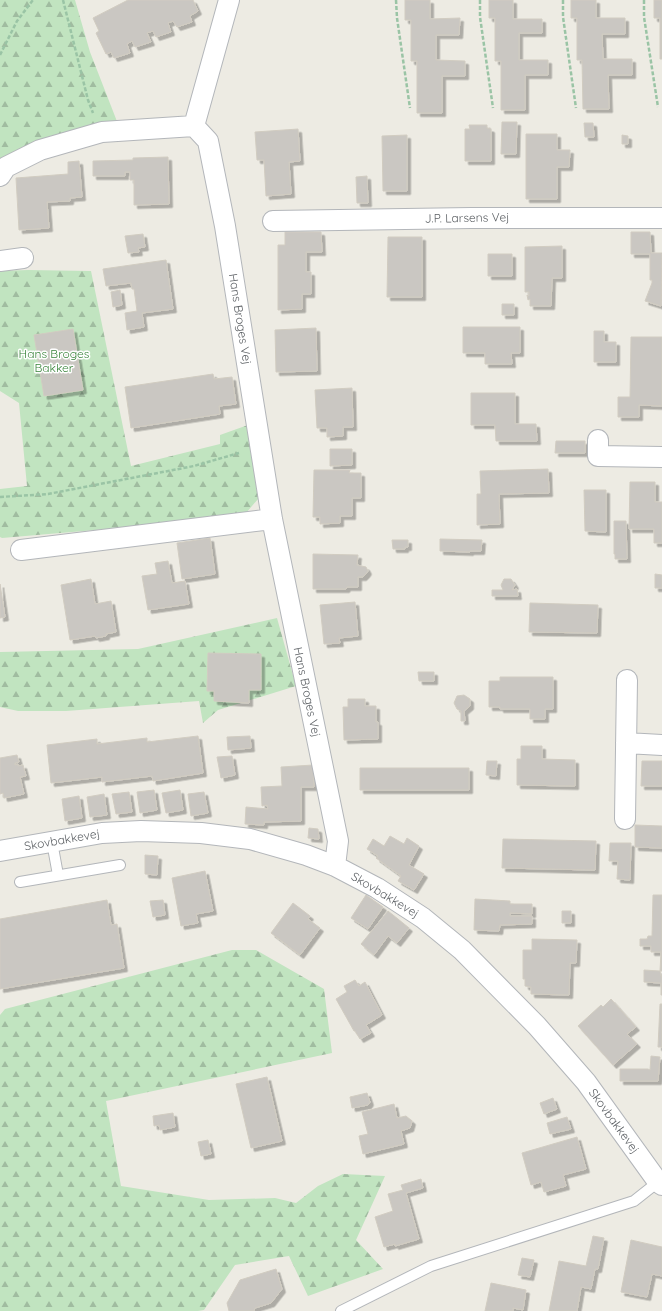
<svg xmlns="http://www.w3.org/2000/svg" width="662" height="1311" font-family="Quicksand,sans-serif">
<defs>
<pattern id="forest-firs" width="22" height="20" patternUnits="userSpaceOnUse"><rect width="22" height="20" fill="#c1e4c0"/><path d="M5 1l3.5 6h-7zM16 11l3.5 6h-7z" fill="#a0bca0"/></pattern>
<filter id="shadow"><feDropShadow dx="3.5" dy="3.5" stdDeviation="0" flood-color="#0004"/></filter>
</defs>
<rect width="100%" height="100%" fill="#edebe3"/>
<path fill="url(#forest-firs)" d="M0,0H75L90,52L118,124L0,164Z
M28,270L91,271L131,466L220,444V435L248,425L258,499L246,513L107,529L2,538L0,537V489L27,486L19,403L0,391V271Z
M277,618L296,686L218,710L203,723L199,701L66,711H18L0,707V652L138,649Z
M232,950H256L324,989L332,1053L106,1101L121,1186L209,1200L275,1198L296,1203L318,1186L343,1174L385,1176L356,1240L383,1269L308,1296L289,1256L235,1265L204,1310L198,1311H0V1015L5,1009Z"/>
<path fill="#cac7c2" stroke="#d1ccc1" filter="url(#shadow)" d="M128,0H193L198,11L190,16L192,22L177,27L173,21L168,23L171,32L156,37L153,31L147,33L151,42L135,47L132,41L127,44L130,53L114,58L111,52L106,54L96,33L99,31L93,18Z
M405,0H430V19L460,18L459,35H436V60L465,61V76H442V113H417V61H411V20H405Z
M489,0H513V19H542V33H519V60H548V75H525V110H501V61H495V18H489Z
M571,0H596V18H625V34H602L603,59H632V75H608L609,109H583L582,60H577V18H571Z
M654,0H662V59H660V18H654Z
M502,122H517L516,154H501Z
M584,123H593L594,137H585Z
M469,125H487V128L491,129V161H465V129H470Z
M298,129L300,161L289,162L291,194L266,196L264,160H257L255,132Z
M526,134H557V150H570L569,167H557V199H526Z
M407,135V191H383L382,136Z
M622,135L628,136V144H622Z
M168,157L169,204L134,205V180H130V172H125V176H93V161L133,160V158Z
M79,161L82,197L70,198V201L47,202L49,228L19,230L16,178L68,174V162Z
M367,176L368,203H357L356,177Z
M285,232H321L322,252H306V272H311V294H302V309L278,310V245H285Z
M631,232H650L651,253H662L661,306L645,301L652,283V280H650V254H631Z
M143,234L145,247L138,248L139,252L128,253L125,236Z
M388,237H422V297H387Z
M562,246V278H552L551,306H530V299L528,300L527,295L529,296V292H525V247Z
M488,254H512V276H488Z
M166,260L173,309L142,313L144,327L127,330L125,313L137,311L134,289H132L131,283L106,286L103,269Z
M120,290L122,305L113,307L111,292Z
M502,304H514V315H502Z
M463,327H520V353H511L512,364H485V353H463Z
M316,328L317,371L276,372L275,330Z
M73,329L83,390L44,396L34,335Z
M594,331H604V342H616V362H594Z
M631,337H662V406L639,405V417H618V397H630Z
M213,374L214,379L232,377L236,404L219,406L220,414L131,428L125,387Z
M352,388L353,427H343V436L327,437V428H317L315,390Z
M471,393H515V424H536L537,441H496L495,425H471Z
M556,441H585V453H555Z
M330,449H352V465L330,466Z
M548,469L549,493L499,494L500,524L477,525V494H481L480,471Z
M314,470H350L349,473H361V498H352V516H340V523L320,524V517H313Z
M630,482H655V502H662V543H654V529H629Z
M584,490H606V532L585,531Z
M614,521H626L627,559H615V554H614Z
M210,538L215,574L182,579L177,543Z
M440,539L482,540L481,551H470V552L440,551Z
M392,540H408V547H405V549H393Z
M313,554L358,555L357,565L366,567L368,571L366,574L363,577H358V587H347L346,589H313Z
M168,561L172,583L185,581L189,604L148,610L142,576L157,574L155,563Z
M655,574L662,575V588H655Z
M91,579L95,604L111,601L116,632L106,634V636L96,638L95,636L70,640L61,585Z
M504,579H511L515,585L512,590L517,589L518,596H492V590H503L501,585Z
M0,584L5,617L0,618Z
M355,602L358,636L339,638L340,643L324,644L320,605Z
M530,603L598,605L597,633L529,632Z
M208,653L261,654V690H249V703L214,701V691H207Z
M418,672H434V681H419Z
M500,677H553V709H545V719H530V709H500V707H489V681H500Z
M464,695L470,699V706L464,711L465,721H461V711L457,709L454,703L457,696Z
M348,699H365V706H376V722H378V739L344,740L343,707H348Z
M198,736L203,773L153,781L152,776L102,782V777L51,783L47,745L97,739V744L147,738V742Z
M250,736L251,748L228,750L227,737Z
M521,746H542V759L575,760V786L517,785V759H521Z
M17,755L19,762L15,763V765L18,764V766L23,765L26,776L20,777L24,794L4,798L3,793L0,794V758Z
M232,756L235,775L221,778L217,757Z
M487,761H497L496,776L486,775Z
M642,761H662V786H641Z
M313,765L314,787H301V821L264,822V825L245,824L246,807L268,809L267,805L262,806L261,787L282,786L281,767Z
M360,768H469V790H360Z
M154,790L157,810L140,813L137,792Z
M180,790L183,810L166,813L162,793Z
M129,792L132,812L116,814L112,794Z
M204,792L208,813L191,816L188,794Z
M104,794L107,815L90,817L87,797Z
M79,796L82,818L65,821L62,799Z
M635,825L662,826V848L635,847Z
M309,828L318,829L319,839L308,838Z
M390,836L404,844L407,838L419,846L409,865L424,874L414,890L398,881L401,876L376,858L378,856L367,849L373,839L384,846Z
M503,839L596,841L595,870L502,868Z
M610,843H631L630,880L617,879L618,861H609Z
M145,855L158,856L157,875L145,874Z
M205,871L213,911L196,914L198,923L181,926L172,878Z
M366,895L383,907L368,929L351,918Z
M653,895H662V971H660L661,952H651V946H640V939H647L648,936H652Z
M475,899L510,901V904H532V914L510,913V916H532V924L500,925L499,931L474,930Z
M107,900L111,925L117,924L124,968L0,989V919Z
M163,900L165,915L153,917L150,901Z
M293,903L310,916L308,919L320,928L300,955L271,933Z
M388,911L409,928L397,943L388,936L374,955L361,944Z
M562,911H571V923H562Z
M532,939L577,940L576,963H570L569,995L531,994V987L525,986V979H523V950H532Z
M644,970L660,971L661,976H662V995H661V983L644,982Z
M355,980L359,986L365,982L382,1015L366,1025L371,1033L360,1039L355,1031H354L336,999L347,992L344,986Z
M611,999L636,1027L627,1034L637,1044L613,1065L578,1026L601,1005L603,1007Z
M660,1004H662V1047H658Z
M651,1056L660,1057L658,1081H620V1069H648L650,1070Z
M267,1077L282,1141L251,1148L236,1084Z
M367,1093L370,1102L368,1105L352,1108L350,1097Z
M553,1098L557,1109L544,1114L540,1103Z
M394,1104L397,1118L406,1116L412,1121L410,1128L401,1131L404,1144L363,1154L359,1136L368,1134L362,1112Z
M173,1113L175,1127L160,1130L159,1125L154,1126L153,1116Z
M567,1117L571,1129L550,1134L547,1123Z
M577,1137L586,1169L563,1175L566,1186L544,1192L541,1182L531,1185L522,1153Z
M208,1140L211,1154L201,1156L198,1142Z
M421,1179L423,1188L406,1193L419,1239L395,1246V1244L384,1247L375,1217L393,1211L388,1194L403,1190L401,1185Z
M593,1236L604,1238L598,1269H595L591,1289L581,1287L577,1311H549L559,1261L586,1266Z
M631,1240L662,1247V1276L652,1274L647,1297L621,1292Z
M522,1258L534,1260L530,1277L518,1275Z
M276,1269L282,1289L271,1303L255,1308L254,1311H229L227,1303L240,1280Z
M491,1283L526,1290L523,1310L513,1308V1311H485Z"/>
<g fill="none" stroke-linecap="round" stroke-linejoin="round">
<g stroke="#b3b6ba" stroke-width="12">
<path id="lane" d="M52,842L58,875
M20,882L120,865
M341,1311L431,1266L634,1201L658,1182"/>
</g>
<g stroke="#b3b6ba" stroke-width="22">
<path id="street" d="M194,126L229,0
M0,176L6,167L40,150L102,132L194,126L208,141L225,226L272,519L338,841L335,866
M273,221L471,218H662
M0,261L23,258
M598,440V456L662,457
M21,550L272,519
M626,743L662,745
M625,819L627,680
M0,851L102,833L141,831L201,833L250,839L306,855L335,866L377,888L423,918L462,950L537,1026L586,1082L658,1182L662,1185"/>
</g>
<path stroke="#9ac4a5" stroke-width="2.5" stroke-dasharray="4 2" stroke-linecap="butt" d="M63,0L88,100L93,113
M396,0L397,18L410,108
M480,0V17L493,108
M563,0V17L576,108
M644,0V17L658,107
M0,55L17,21L33,0
M0,497L48,494L194,466L239,453"/>
<use href="#lane" stroke="#fff" stroke-width="10"/>
<use href="#street" stroke="#fff" stroke-width="20"/>
</g>
<g text-anchor="middle" stroke-width="3" stroke-linejoin="round" paint-order="stroke">
<g font-size="12" fill="#5b5f63" stroke="#fff">
<text transform="translate(467 218) rotate(-1)" y="4">J.P. Larsens Vej</text>
<text transform="translate(240 319) rotate(81)" y="4">Hans Broges Vej</text>
<text transform="translate(307 692) rotate(78)" y="4">Hans Broges Vej</text>
<text transform="translate(62 840) rotate(-10)" y="4">Skovbakkevej</text>
<text transform="translate(385 895) rotate(31)" y="4">Skovbakkevej</text>
<text transform="translate(614 1121) rotate(54)" y="4">Skovbakkevej</text>
</g>
<g font-size="12" fill="#39843b" stroke="#fff">
<text x="54" y="358">Hans Broges<tspan x="54" dy="14">Bakker</tspan></text>
</g>
</g>
</svg>
